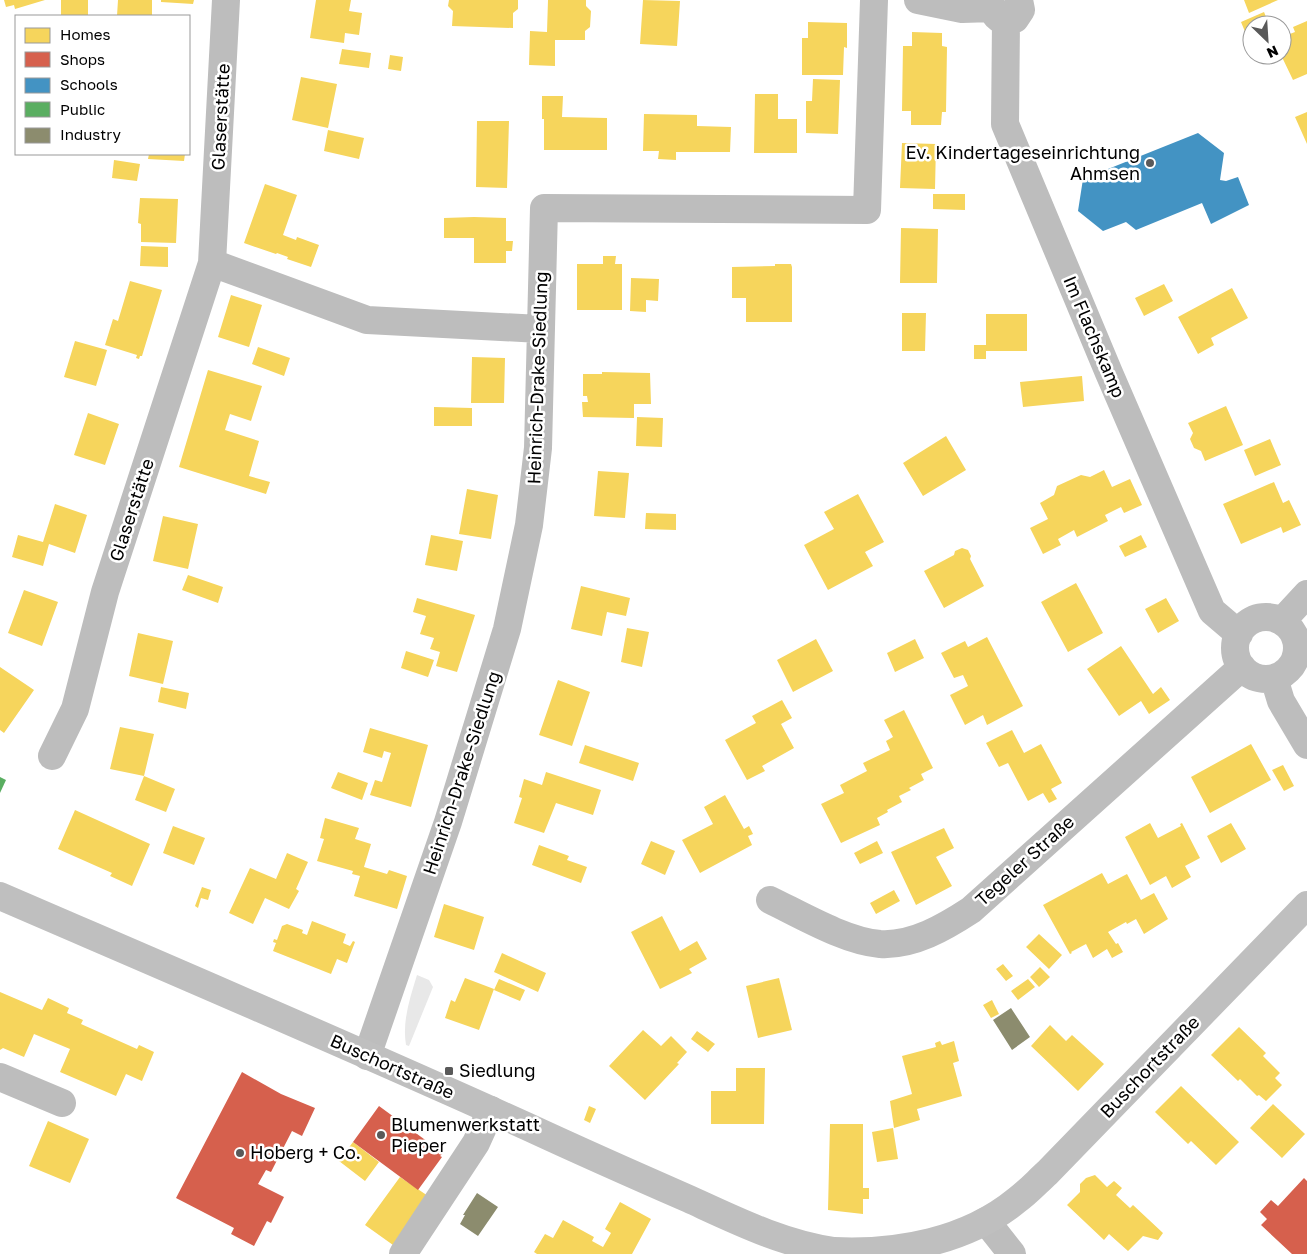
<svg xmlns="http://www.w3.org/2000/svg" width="1307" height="1254" font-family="'Golos Text',sans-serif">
<rect width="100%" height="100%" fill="#fff"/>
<path fill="#e8e8e8" d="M417,975L429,980L433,987L409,1046L406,1045C402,1021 410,998 417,975Z"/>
<path fill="#f6d55c" d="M4,0H45L15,9L14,5L6,7Z
M61,0H88V16L61,15Z
M118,0H152V16H117Z
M161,0H194L193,4L161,2Z
M316,0H351L349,11L362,13L359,35L345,33L344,43L310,38Z
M449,0H518V9L513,13V28L452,26L453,11L448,6Z
M548,0H586V6L591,11L590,27L585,31V40H555V66L529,65L530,31L547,32Z
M643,0L680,1L677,46L640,44Z
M1244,0H1278L1249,13Z
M1264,12L1269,24L1252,25V31L1246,34L1241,22Z
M1307,21V74L1293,80L1281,55L1282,37L1295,32L1293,27Z
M808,22L847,23V48L844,47L843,75H802V38H808Z
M912,32L942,33V46L947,47L946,112H942L941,125H911V111H902L903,46H912Z
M342,49L371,53L369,68L339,64Z
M390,55L403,57L401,71L388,69Z
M301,77L337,84L328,128L292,120Z
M813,79L840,80L838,134L806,133V101H812Z
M755,94H778V119H797V153H754Z
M542,96H563L562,117L607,118V150H544V119H542Z
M1307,112V144L1295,117Z
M644,114L697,115V126L731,127L730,152H676V160L658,159L659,151H643Z
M477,121H509L507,188L476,187Z
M328,130L364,138L359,159L324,151Z
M902,143L936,144L935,189L900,188Z
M149,154H185L184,161L148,159Z
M114,160L140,164L137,181L112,178Z
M265,184L297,195L283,235L296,240L297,237L319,245L311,267L287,259L288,257L277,253L276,254L244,243Z
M933,194H965V210L933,209Z
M140,198L178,199L176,243L141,242V224L138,223Z
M474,217L506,218V241H513L512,251H506V263H474V238H444V218Z
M901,228L938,229L937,283H900Z
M141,246L168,247V267L140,266Z
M603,256H616L615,264H622V310H577V264H603Z
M775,264H791L792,267V322H746V298H732V267L775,266Z
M631,278L659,279L658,301L646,300V312L630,311Z
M130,281L162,290L142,356H140L139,359L136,358L137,355L105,345L113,319L118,321Z
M1164,284L1173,301L1144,316L1135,298Z
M1232,288L1248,318L1211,338L1214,345L1198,354L1178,317Z
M231,295L262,305L249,347L218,337Z
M902,313H926L925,351H902Z
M986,314H1027V351H986V359H974V345H986Z
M75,341L107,350L96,386L64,377Z
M258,347L290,358L284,376L252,364Z
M472,357L505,358L504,403H471Z
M208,370L262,386L251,421L230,414L225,430L259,441L249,476L270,482L266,494L179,467Z
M602,372L650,373L651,404H634V418L583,417L582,402H588L587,396H583V374H602Z
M1082,376L1084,401L1023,407L1020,382Z
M1226,406L1243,445L1205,461L1201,451L1194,448L1190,439L1193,433L1188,423Z
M434,407L472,408V426H434Z
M88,413L119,424L105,465L74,455Z
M637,417L663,418L662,447L636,446Z
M946,436L966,470L923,496L903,463Z
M1270,439L1281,465L1255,476L1244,450Z
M1104,470L1112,487L1130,479L1142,505L1124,513L1121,507L1105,515L1108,521L1077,537L1074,530L1058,539L1061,545L1043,554L1030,528L1048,519L1040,503L1054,495L1057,486L1081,475L1090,477Z
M598,471L629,473L625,518L594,516Z
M1274,482L1283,503L1289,500L1301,525L1283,533L1281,527L1241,544L1223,504Z
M467,489L498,495L491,539L459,534Z
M858,494L884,542L865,552L873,566L828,590L804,545L834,529L824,512Z
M55,504L87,515L75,553L49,544L43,566L12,557L18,535L43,542Z
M646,513L676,514V530L645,529Z
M163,516L198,524L188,569L153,561Z
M431,535L463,541L457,571L425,565Z
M1141,535L1147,547L1125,557L1119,546Z
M962,548L968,550L971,556L970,559L984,586L944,608L924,571L954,555L955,551Z
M188,575L223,587L218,603L182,590Z
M1076,583L1103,633L1068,652L1041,602Z
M581,586L630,598L626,616L607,612L602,636L571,629Z
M24,590L58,602L42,646L8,633Z
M417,598L475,615L457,672L436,666L440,652L430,649L434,638L420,634L426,616L413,612Z
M1166,598L1179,621L1158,633L1145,609Z
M627,628L649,632L642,667L621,662Z
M138,633L173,641L163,684L129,676Z
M987,637L1023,706L987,725L983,715L965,725L950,695L968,686L963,675L954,678L941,653L965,641L968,647Z
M816,639L833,671L793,692L777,660Z
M915,639L924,658L895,672L887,653Z
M1121,646L1153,694L1161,687L1170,700L1149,714L1141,701L1119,716L1087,669Z
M406,651L434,660L428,677L401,668Z
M0,667L34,690L4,733L0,730Z
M558,680L590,692L572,746L539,735Z
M161,687L189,693L186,709L158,702Z
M782,700L792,718L781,724L794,748L762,766L765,771L747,780L725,740L756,723L752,716Z
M904,710L933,768L921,774L924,780L909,788L911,790L899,796L902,802L887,810L888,812L877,818L880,825L841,843L821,804L844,793L840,785L867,771L863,763L890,750L886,741L893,737L884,720Z
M120,727L154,734L144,776L110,769Z
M370,728L428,745L411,807L370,795L375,780L382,782L391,753L384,751L382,758L363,752Z
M1012,730L1024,753L1041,744L1062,783L1051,789L1057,799L1049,803L1043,793L1028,801L1008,763L999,767L986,743Z
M1251,744L1271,780L1210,813L1191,777Z
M585,745L639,763L633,781L579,763Z
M1283,765L1294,786L1284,791L1272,770Z
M338,772L368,783L362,800L331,788Z
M546,772L601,790L593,815L556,803L544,833L514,823L522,798L519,797L524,779L542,785Z
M144,776L175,789L166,812L135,800Z
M725,795L744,829L749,826L753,834L748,836L752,845L700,873L682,840L713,824L704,807Z
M75,810L150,844L132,886L110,876L112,873L58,849Z
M325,818L359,828L355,839L371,844L364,867L387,874L389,870L407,876L397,909L354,896L360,876L352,874L353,871L317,861L324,839L320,838Z
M1150,823L1158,838L1181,826L1180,824L1182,823L1200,858L1185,866L1191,877L1172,888L1166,876L1150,885L1125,837Z
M1231,823L1246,849L1221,863L1207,836Z
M173,826L205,838L194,865L163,853Z
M944,828L954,848L936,857L952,886L916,905L891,852Z
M651,841L675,851L665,875L641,864Z
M877,841L883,853L860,864L854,853Z
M539,845L569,856L567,860L587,867L581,883L532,865Z
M287,853L308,862L296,889L299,891L289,909L265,898L253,924L229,913L250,868L276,879Z
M1102,873L1108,884L1127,874L1141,900L1154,893L1168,919L1144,934L1136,919L1127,924L1126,922L1108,932L1116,944L1118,943L1123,952L1112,958L1107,949L1093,958L1086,944L1071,952L1072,953L1070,954L1043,905Z
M202,887L211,890L208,900L201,898L198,908L195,906Z
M894,890L900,901L876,914L870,903Z
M444,904L484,917L474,950L434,937Z
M662,916L680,951L697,941L707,959L689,969L692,973L660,989L631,932Z
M312,921L346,934L343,943L350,946L353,941L355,942L347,963L337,959L331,974L273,951L276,943L273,942L274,939L277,940L282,926L287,924L303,930L302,933L307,935Z
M1039,934L1062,955L1049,969L1026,947Z
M502,953L546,973L538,992L494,972Z
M1003,964L1013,976L1006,981L996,969Z
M1040,967L1050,977L1039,987L1030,977Z
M465,978L494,989L479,1030L445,1018L451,1000L455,1002Z
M779,978L792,1030L758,1038L746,986Z
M499,979L525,990L520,1001L494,990Z
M1028,979L1035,987L1018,1000L1011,991Z
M0,992L42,1010L48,998L69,1008L67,1013L83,1020L81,1024L137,1049L139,1045L154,1052L142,1081L126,1074L116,1096L60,1072L70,1049L34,1034L24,1057L3,1048L0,1050Z
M992,1000L999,1014L991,1018L983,1005Z
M1050,1025L1066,1041L1072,1035L1104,1064L1078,1091L1031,1046Z
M1239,1027L1266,1053L1263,1056L1280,1073L1275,1078L1282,1085L1266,1101L1259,1095L1257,1096L1240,1079L1238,1081L1211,1055Z
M643,1030L661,1046L671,1036L687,1052L677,1063L679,1064L645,1100L609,1066Z
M697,1031L715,1044L708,1052L691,1039Z
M940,1041L942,1045L954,1041L959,1061L953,1063L962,1096L917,1109L920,1120L894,1128L890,1101L912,1094L902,1056L936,1047L935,1043Z
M736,1068H765L764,1124H711V1091H736Z
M1181,1086L1239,1142L1216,1165L1191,1141L1188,1144L1155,1112Z
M1273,1104L1305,1134L1282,1158L1250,1128Z
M589,1106L596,1109L590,1123L584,1120Z
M48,1121L89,1139L70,1183L29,1166Z
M830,1124H863V1188H869V1199H863V1214L828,1210Z
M893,1128L898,1159L877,1162L872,1132Z
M353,1142L379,1162L365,1181L339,1161Z
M1095,1175L1107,1187L1114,1181L1122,1188L1116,1195L1130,1208L1133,1205L1163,1233L1158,1240L1143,1236L1128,1251L1109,1234L1104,1240L1067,1205L1080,1192V1184L1086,1178Z
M400,1177L428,1196L393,1245L365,1225Z
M620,1202L651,1219L632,1254H537L534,1252L545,1234L553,1238L563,1220L594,1237L592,1241L603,1247L611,1233L605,1229Z"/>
<path fill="#d6604d" d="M242,1072L281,1094L315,1108L302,1136L292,1131L271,1172L266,1170L258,1184L284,1197L271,1223L267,1221L254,1246L231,1234L234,1228L176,1198Z
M379,1106L443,1153L440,1156L442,1157L418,1190L353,1142Z
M1304,1178L1307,1181V1254H1292L1261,1225L1267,1219L1260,1212L1271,1200L1278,1206Z"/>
<path fill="#4393c3" d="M1198,133L1224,153L1220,180L1226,181L1238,177L1249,205L1211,224L1202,203L1136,230L1126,222L1103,231L1078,211L1083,179Z"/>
<path fill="#5aae61" d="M0,777L6,780L0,793Z"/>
<path fill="#8c8c6e" d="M1011,1008L1030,1037L1012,1050L993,1020Z
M477,1193L498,1207L478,1236L460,1224L465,1215H463Z"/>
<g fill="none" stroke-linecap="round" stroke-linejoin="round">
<path stroke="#bdbdbd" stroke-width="28" d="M918,0L962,9L993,8
M994,13C1000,22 1006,21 1015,19L1021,10L1019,0
M1006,21L1005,124L1109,373L1212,611L1239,634
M212,263L367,320L540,329
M1235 648a31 31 0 1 1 62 0a31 31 0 1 1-62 0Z
M1282,621L1307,594
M1274,678L1281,701L1307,745
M52,756L75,709L105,592L212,263L226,0
M770,900C801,915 845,941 880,944C913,946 945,927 971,910L1242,667
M367,1056L448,822L507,629L529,525L538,448L544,208L867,210L874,0
M0,1077L62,1103
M986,1221L1012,1254
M403,1254L476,1143L491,1110"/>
<path stroke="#bfbfbf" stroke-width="28" d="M0,896C176,972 352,1047 526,1126C580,1151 634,1175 689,1199C735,1220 783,1244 834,1251C898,1254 967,1241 1017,1200C1028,1192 1037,1182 1047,1173L1307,905"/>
</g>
<g fill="#595959" stroke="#fff" stroke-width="2">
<circle cx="1150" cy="163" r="5"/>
<rect x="444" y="1066" width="10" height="10" rx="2.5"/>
<circle cx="381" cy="1135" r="5"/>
<circle cx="240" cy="1153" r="5"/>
</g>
<g text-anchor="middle" stroke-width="5" stroke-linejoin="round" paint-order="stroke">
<g font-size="18" fill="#000" stroke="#fff">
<text transform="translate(221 117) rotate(-87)" y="6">Glaserstätte</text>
<text transform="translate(1094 337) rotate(67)" y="6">Im Flachskamp</text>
<text transform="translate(538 378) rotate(-88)" y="6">Heinrich-Drake-Siedlung</text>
<text transform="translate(132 510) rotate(-72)" y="6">Glaserstätte</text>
<text transform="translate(462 773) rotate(-72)" y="6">Heinrich-Drake-Siedlung</text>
<text transform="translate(1025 861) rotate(-42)" y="6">Tegeler Straße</text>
<text transform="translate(392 1067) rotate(24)" y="6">Buschortstraße</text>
<text transform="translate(1150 1067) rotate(-46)" y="6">Buschortstraße</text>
</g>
<g font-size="18" fill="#000" stroke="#fff" text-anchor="start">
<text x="1140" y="159" text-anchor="end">Ev. Kindertageseinrichtung<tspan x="1140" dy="21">Ahmsen</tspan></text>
<text x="459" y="1077">Siedlung</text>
<text x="391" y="1131">Blumenwerkstatt<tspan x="391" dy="21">Pieper</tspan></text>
<text x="250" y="1159">Hoberg + Co.</text>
</g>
</g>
<rect x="15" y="15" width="175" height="140" fill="#ffffff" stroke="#999999"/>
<rect x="25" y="28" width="25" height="15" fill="#f6d55c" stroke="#999999"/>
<text x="60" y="40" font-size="15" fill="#000000">Homes</text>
<rect x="25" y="52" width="25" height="15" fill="#d6604d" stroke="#999999"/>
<text x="60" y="65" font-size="15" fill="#000000">Shops</text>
<rect x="25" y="78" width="25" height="15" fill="#4393c3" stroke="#999999"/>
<text x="60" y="90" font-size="15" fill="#000000">Schools</text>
<rect x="25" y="102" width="25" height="15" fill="#5aae61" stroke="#999999"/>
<text x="60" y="115" font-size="15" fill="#000000">Public</text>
<rect x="25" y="128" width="25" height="15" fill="#8c8c6e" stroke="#999999"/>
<text x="60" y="140" font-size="15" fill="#000000">Industry</text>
<g transform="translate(1267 40) rotate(155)"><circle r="24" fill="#ffffff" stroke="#999999"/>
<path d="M0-4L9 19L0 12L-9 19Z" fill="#595959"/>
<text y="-8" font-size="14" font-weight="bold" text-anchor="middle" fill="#000000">N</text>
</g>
</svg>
